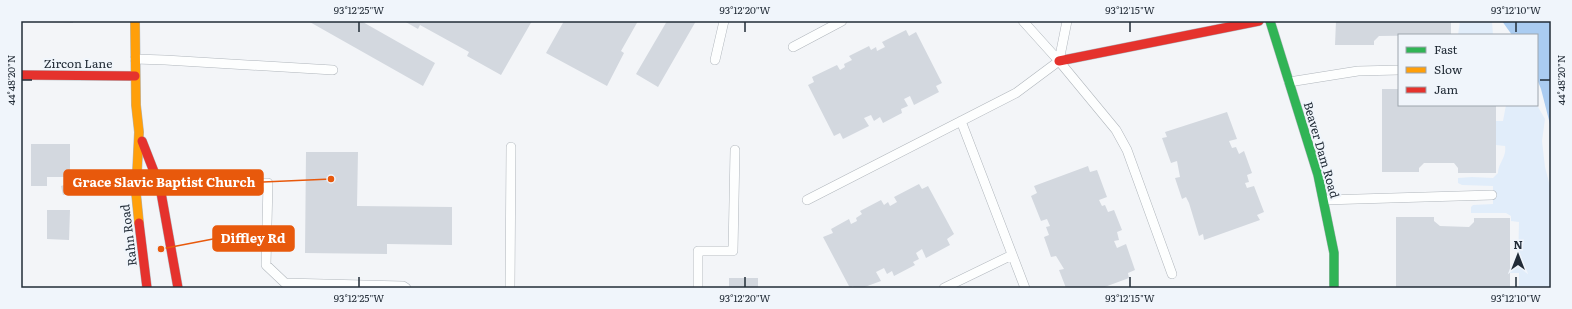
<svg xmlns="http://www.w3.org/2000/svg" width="1572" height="309" font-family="Literata,serif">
<rect width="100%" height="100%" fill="#f3f5f8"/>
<path fill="#e1edfa" d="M1460,21H1492L1493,35H1458Z
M1506,105H1537L1545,119L1542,141L1545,167L1551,190V288H1519V273H1510V267L1517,266L1518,265L1519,222L1511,221V216L1506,213H1471V207L1473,205L1493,204V186L1462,185L1458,183V178L1472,177L1493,178L1498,173C1498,163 1507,157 1505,146L1496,145V121H1503Z"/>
<path fill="#aaccf1" d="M1502,21H1551V128L1541,89L1537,79V35H1512Z"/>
<path fill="#d3d8df" d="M48,21H73V23L48,22Z
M308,21H361L435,63L423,86Z
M404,21H532L501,75L467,56L469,52L420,25L418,29Z
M564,21H638L621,51L624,53L607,86L546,53Z
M667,21H696L658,87L636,74Z
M1336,21H1451V35L1379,36L1374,41V45H1335Z
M906,30L909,36L916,32L942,83L936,86L939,92L914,105L910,96L904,99L908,106L901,109L902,113L883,123L880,117L874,121L871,115L864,118L869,126L843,139L840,133L834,136L808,85L814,82L812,77L837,65L840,70L845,67L844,64L852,60L849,56L869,46L871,50L876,47L877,51L885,47L882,42Z
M1382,89H1399V105H1496V173H1458V168L1454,163H1424L1419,168V172H1382Z
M1227,112L1237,139L1229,141L1232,148L1236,147L1239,154L1244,151L1252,173L1247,175L1249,182L1245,183L1247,188L1254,186L1264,212L1257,215L1260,220L1204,240L1203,234L1199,236L1189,203L1186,197L1182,199L1175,178L1180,177L1177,161L1171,163L1162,138L1167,137L1165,132Z
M31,144H70V177H47V186H31Z
M306,152H358L357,206L452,207V245L387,244V254L305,253Z
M1088,166L1090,172L1097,170L1107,197L1099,200L1102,206L1105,205L1108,212L1114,210L1122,230L1117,232L1119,240L1114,241L1117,248L1126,244L1135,270L1128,273L1129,278L1102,288H1066L1059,270L1064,269L1056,256L1051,257L1044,237L1049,235L1046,227L1050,226L1047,219L1041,221L1031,196L1037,193L1034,186Z
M70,183L73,192L63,195L61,186Z
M919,184L922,189L928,186L954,234L947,239L950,245L926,258L922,249L916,253L919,259L913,262L915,265L894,276L892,271L887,274L884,268L876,272L881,281L862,288H854L853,286L850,288L823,237L833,233L831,229L849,219L851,224L857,221L856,218L862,214L860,211L881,200L884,205L888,202L890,206L897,202L894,197Z
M47,210H70L69,240L47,239Z
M1396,217H1434V221L1440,226L1469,227L1474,222V218H1510V288H1396Z
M729,278H758V288H729Z"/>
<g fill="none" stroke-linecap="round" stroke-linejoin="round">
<g stroke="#b0b6bc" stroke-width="10">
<path id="lane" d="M1023,21L1059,61L1116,130L1127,150L1172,274
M793,47L842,21
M135,59L165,60L333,70
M715,60L724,21
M1289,82L1358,71L1399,70
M961,121L1025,288
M160,187L177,183H268L266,265L285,283L403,286L406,288
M807,200L1016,93L1059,61L1067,21
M1324,200L1492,195
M510,288L511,147
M698,288V251H733L735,150
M944,288L1012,255"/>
</g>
<g stroke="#b0b6bc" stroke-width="10">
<path id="fast" d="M1270,21L1318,175L1334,253V288"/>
</g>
<g stroke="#b0b6bc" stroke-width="10">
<path id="slow" d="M135,21L136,105L139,132L136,193L139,223"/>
</g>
<g stroke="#b0b6bc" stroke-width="10">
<path id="jam" d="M1059,61L1259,21
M21,75L135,76
M142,141L160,187L178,288
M139,223L147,288"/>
</g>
<use href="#lane" stroke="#fdfefe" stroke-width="9"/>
<use href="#fast" stroke="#30b455" stroke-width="9"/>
<use href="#slow" stroke="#ff9f0a" stroke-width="9"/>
<use href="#jam" stroke="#e5322d" stroke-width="9"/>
</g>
<path fill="none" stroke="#222c37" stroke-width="1.5" d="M359,22V32M745,22V32M1130,22V32M1516,22V32M22,80H32M1540,80H1550M359,277V287M745,277V287M1130,277V287M1516,277V287"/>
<g text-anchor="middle" stroke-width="4" stroke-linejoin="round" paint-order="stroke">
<g font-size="12" fill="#222c37" stroke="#f0f5fb">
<text x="78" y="68">Zircon Lane</text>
<text transform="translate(1321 150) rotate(74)" y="4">Beaver Dam Road</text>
<text transform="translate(129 235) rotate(-97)" y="4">Rahn Road</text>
</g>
</g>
<path fill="none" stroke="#e8590c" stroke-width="1.5" d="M331 179L263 182M161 249L213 239"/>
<g fill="#e8590c" stroke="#f0f5fb" stroke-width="1.5">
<circle cx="331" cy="179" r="4"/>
<circle cx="161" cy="249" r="4"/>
</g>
<g fill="#e8590c" stroke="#e8590c" stroke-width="1.5">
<rect x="64" y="170" width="199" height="25" rx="4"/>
<rect x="213" y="226" width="81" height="25" rx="4"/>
</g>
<g font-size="13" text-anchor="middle" font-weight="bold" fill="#fff">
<text x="164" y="187">Grace Slavic Baptist Church</text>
<text x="253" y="243">Diffley Rd</text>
</g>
<rect width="1572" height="309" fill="none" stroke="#f0f5fb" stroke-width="44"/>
<rect x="1398" y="34" width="140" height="72" fill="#f0f5fb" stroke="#9ea5ad"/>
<rect x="1406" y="47" width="20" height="6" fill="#30b455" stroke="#9ea5ad"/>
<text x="1434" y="54" font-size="12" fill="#222c37">Fast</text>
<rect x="1406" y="67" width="20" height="6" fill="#ff9f0a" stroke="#9ea5ad"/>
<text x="1434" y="74" font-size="12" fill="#222c37">Slow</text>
<rect x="1406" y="87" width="20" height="6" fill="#e5322d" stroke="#9ea5ad"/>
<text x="1434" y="94" font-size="12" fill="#222c37">Jam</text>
<g transform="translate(1518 255)" stroke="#f0f5fb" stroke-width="3" paint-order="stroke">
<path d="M0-3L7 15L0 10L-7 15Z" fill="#222c37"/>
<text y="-6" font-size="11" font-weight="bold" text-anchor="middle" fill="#222c37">N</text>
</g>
<rect x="22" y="22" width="1528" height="265" fill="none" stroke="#222c37" stroke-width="1.5"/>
<g font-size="10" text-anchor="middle" fill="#222c37">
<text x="359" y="14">93°12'25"W</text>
<text x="745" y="14">93°12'20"W</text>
<text x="1130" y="14">93°12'15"W</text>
<text x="1516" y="14">93°12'10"W</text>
<text transform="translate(11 80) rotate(-90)" y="4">44°48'20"N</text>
<text transform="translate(1561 80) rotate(-90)" y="4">44°48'20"N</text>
<text x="359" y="302">93°12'25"W</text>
<text x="745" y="302">93°12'20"W</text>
<text x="1130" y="302">93°12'15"W</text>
<text x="1516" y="302">93°12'10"W</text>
</g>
</svg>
